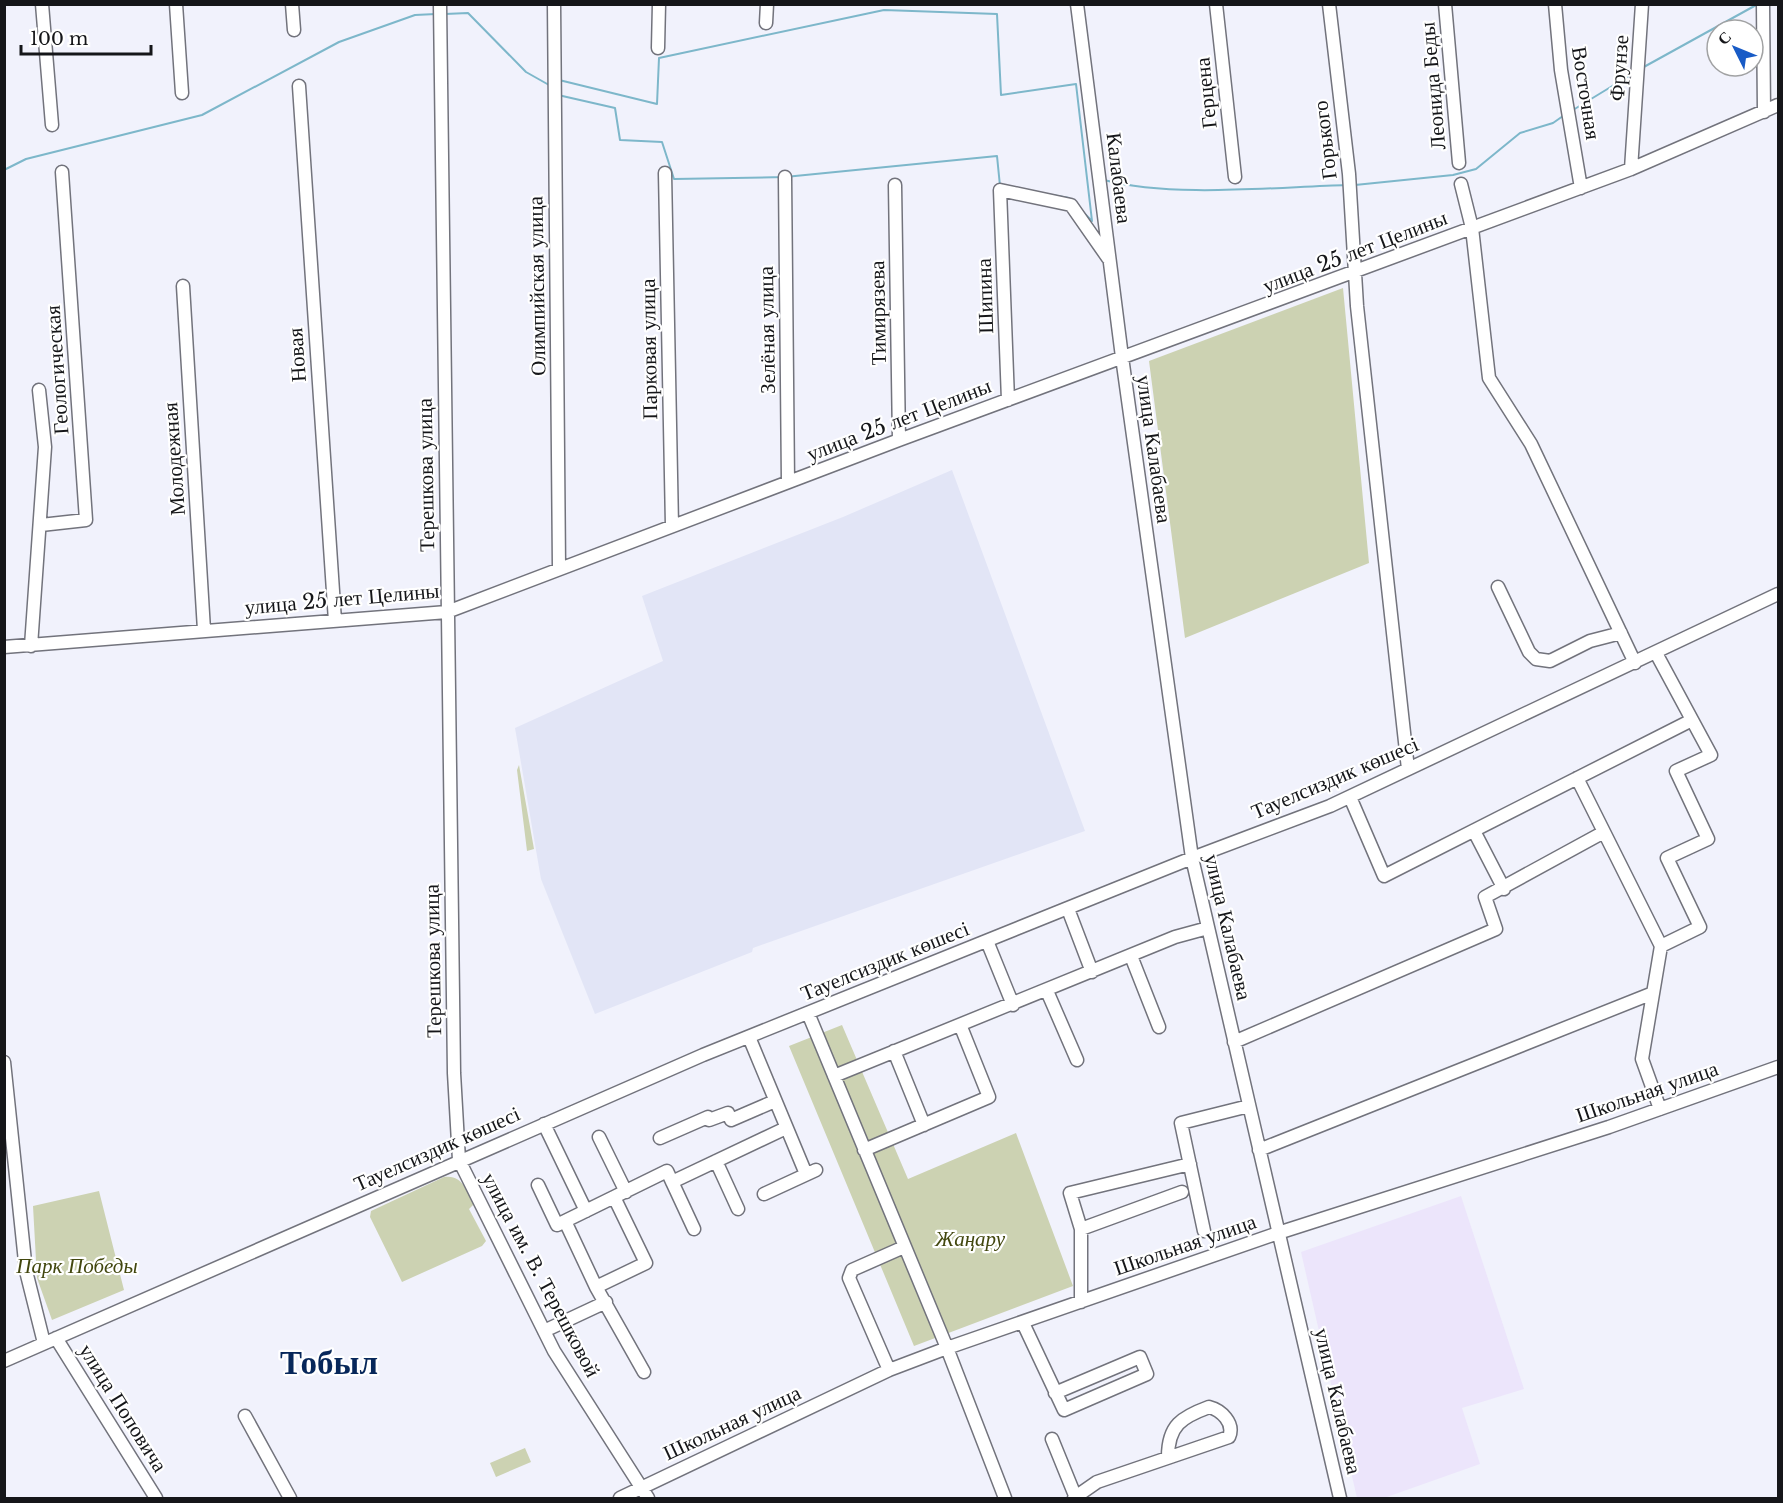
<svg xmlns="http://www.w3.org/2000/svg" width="1783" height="1503" font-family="'Libre Baskerville',serif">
<rect width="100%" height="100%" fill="#f1f2fc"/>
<path fill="#e2e5f6" d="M952,470L1085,831L753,948L752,952L595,1014L541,879L515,728L663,661L642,596L843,517Z"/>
<path fill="#ece5fb" d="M1461,1196L1524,1389L1462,1408L1480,1464L1384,1498H1357L1301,1252Z"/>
<path fill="#ccd2b2" d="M1343,288L1369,563L1185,638L1149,361Z
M519,765L534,849L527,851L517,770Z
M842,1025L908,1179L1016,1133L1073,1286L914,1346L789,1046Z
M444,1177C462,1174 466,1190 474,1204L469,1209L486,1241L482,1246L402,1282L370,1217L371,1211Z
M99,1191L124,1290L52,1320L37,1278L33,1206Z
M525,1448L531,1462L496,1477L490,1463Z"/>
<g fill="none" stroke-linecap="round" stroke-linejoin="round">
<path stroke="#7db7ca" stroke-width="2" d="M884,10L997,14L1001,95L1076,84L1092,221L1069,198L1000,186L997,156L785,177L674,179L662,142L620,140L615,108L558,95L555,79L657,104L659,58Z
M445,14L468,13L526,72L549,85
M1642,68L1758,4
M1573,110L1632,74
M4,170L26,159L202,115L339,42L415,15L436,14
M1104,180C1173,198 1274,187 1347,185
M1355,185L1453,175L1476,169L1520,133L1553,123L1563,116"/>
<g stroke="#72737c" stroke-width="15">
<path id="minor" d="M42,4L52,125
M176,4L182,93
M292,4L294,30
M440,4L454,1073L459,1160L554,1351L648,1498
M554,4L559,567
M1077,4L1122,357L1192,858L1340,1498
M1216,4L1235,177
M1329,4L1349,174L1357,306L1408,769
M1445,4L1459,163
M1555,4L1561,70L1581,188
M1763,4L1764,112
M766,23L767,4
M658,48L659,4
M299,86L335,621
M1631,169L1642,4
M665,173L672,526
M785,177L788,482
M1461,184L1472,228L1489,378L1531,444L1635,663
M895,185L899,440
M183,286L204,630
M1008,400L1000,190L1071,205L1108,258
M41,525L86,520L62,172
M1498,587L1529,652L1536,659L1550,661L1590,641L1621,633
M31,646L45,447L39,390
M4,647L447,612L899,440L1631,169L1778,105
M1656,653L1711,755L1676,771L1708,839L1667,858L1700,927L1661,946
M1577,778L1661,946L1642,1059L1660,1109
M1350,797L1384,876L1692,720
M1474,831L1504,889
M1068,909L1092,972
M987,941L1013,1005
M1131,956L1159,1027
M1047,991L1077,1060
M808,1013L947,1348L1005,1498
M749,1037L806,1174
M1234,1042L1496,929L1485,897L1604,832
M894,1051L924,1125
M4,1062L26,1271L44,1343
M834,1076L1175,937L1208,928
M544,1124L586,1211
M599,1137L626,1192
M660,1138L708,1117L709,1120L728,1113L731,1120L775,1101
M864,1150L989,1097L961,1027
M1259,1150L1653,993
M716,1161L738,1209
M672,1182L786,1128
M538,1185L557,1225L667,1171L694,1229
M764,1194L816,1170
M565,1221L596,1287L644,1372
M1081,1229L1182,1192
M1204,1231L1181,1123L1249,1106
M596,1287L646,1263L614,1197
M1081,1302V1229L1070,1193L1190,1164
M1023,1323L1064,1410L1147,1374L1140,1357L1055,1393
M544,1331L606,1302
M56,1338L156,1498
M4,1361L703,1055L1192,858L1330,806L1778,594
M889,1370L849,1278L852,1270L904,1247
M245,1416L290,1498
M1052,1439L1076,1498
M620,1498L889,1370L947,1348L1278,1233L1609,1127L1778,1067
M1074,1498L1097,1482L1229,1437C1235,1423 1221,1410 1209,1407C1182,1417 1168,1425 1168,1457"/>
</g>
<use href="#minor" stroke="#fff" stroke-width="12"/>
</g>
<g text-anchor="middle" stroke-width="4.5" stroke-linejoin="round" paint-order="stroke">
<g font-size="21" fill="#151619" stroke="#fff">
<text transform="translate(1619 68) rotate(-86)" y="7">Фрунзе</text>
<text transform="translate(1433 86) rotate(-95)" y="7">Леонида Беды</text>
<text transform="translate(1206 93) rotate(-96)" y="7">Герцена</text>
<text transform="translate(1586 93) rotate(81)" y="7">Восточная</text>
<text transform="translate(1325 140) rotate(-97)" y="7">Горького</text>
<text transform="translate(1119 178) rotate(83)" y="7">Калабаева</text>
<text transform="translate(1355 252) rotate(-21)" y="7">улица 25 лет Целины</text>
<text transform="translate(537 286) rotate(-91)" y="7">Олимпийская улица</text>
<text transform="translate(985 296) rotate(-92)" y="7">Шипина</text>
<text transform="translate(878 313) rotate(-91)" y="7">Тимирязева</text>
<text transform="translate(767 330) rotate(-91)" y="7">Зелёная улица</text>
<text transform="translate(649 349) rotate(-91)" y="7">Парковая улица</text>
<text transform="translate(297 355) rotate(-94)" y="7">Новая</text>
<text transform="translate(57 370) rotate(-94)" y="7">Геологическая</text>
<text transform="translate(899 420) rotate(-21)" y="7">улица 25 лет Целины</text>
<text transform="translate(1154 449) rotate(82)" y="7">улица Калабаева</text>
<text transform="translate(174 459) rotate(-94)" y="7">Молодежная</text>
<text transform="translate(426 475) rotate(-91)" y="7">Терешкова улица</text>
<text transform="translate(342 599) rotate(-5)" y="7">улица 25 лет Целины</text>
<text transform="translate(1335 778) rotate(-23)" y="7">Тауелсиздик көшесі</text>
<text transform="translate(1228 927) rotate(77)" y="7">улица Калабаева</text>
<text transform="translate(433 961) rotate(-91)" y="7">Терешкова улица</text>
<text transform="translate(885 961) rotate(-22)" y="7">Тауелсиздик көшесі</text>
<text transform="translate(1647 1092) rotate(-19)" y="7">Школьная улица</text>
<text transform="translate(437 1149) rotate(-24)" y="7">Тауелсиздик көшесі</text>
<text transform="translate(1185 1245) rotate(-19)" y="7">Школьная улица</text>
<text transform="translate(541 1275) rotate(62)" y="7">улица им. В. Терешковой</text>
<text transform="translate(1338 1401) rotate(77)" y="7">улица Калабаева</text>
<text transform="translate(123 1408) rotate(58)" y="7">улица Поповича</text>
<text transform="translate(732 1423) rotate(-25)" y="7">Школьная улица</text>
</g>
<g font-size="21" font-style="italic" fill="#42470e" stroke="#fff">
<text x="970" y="1246">Жаңару</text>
<text x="77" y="1273">Парк Победы</text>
</g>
<g font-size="33" font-weight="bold" fill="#07275a" stroke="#fff">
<text x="329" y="1374">Тобыл</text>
</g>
</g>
<rect width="1783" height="1503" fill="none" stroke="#151619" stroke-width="12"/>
<g transform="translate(1735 48) rotate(313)"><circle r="28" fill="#ffffff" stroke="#a1a2a3" stroke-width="1.5"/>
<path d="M0-4.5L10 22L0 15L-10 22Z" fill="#185bc6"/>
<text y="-9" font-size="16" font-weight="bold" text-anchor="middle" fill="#151619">С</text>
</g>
<path d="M21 45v9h130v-9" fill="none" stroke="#151619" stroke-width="3"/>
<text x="30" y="45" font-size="18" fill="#151619" stroke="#ffffff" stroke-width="4.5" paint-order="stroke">100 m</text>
</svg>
